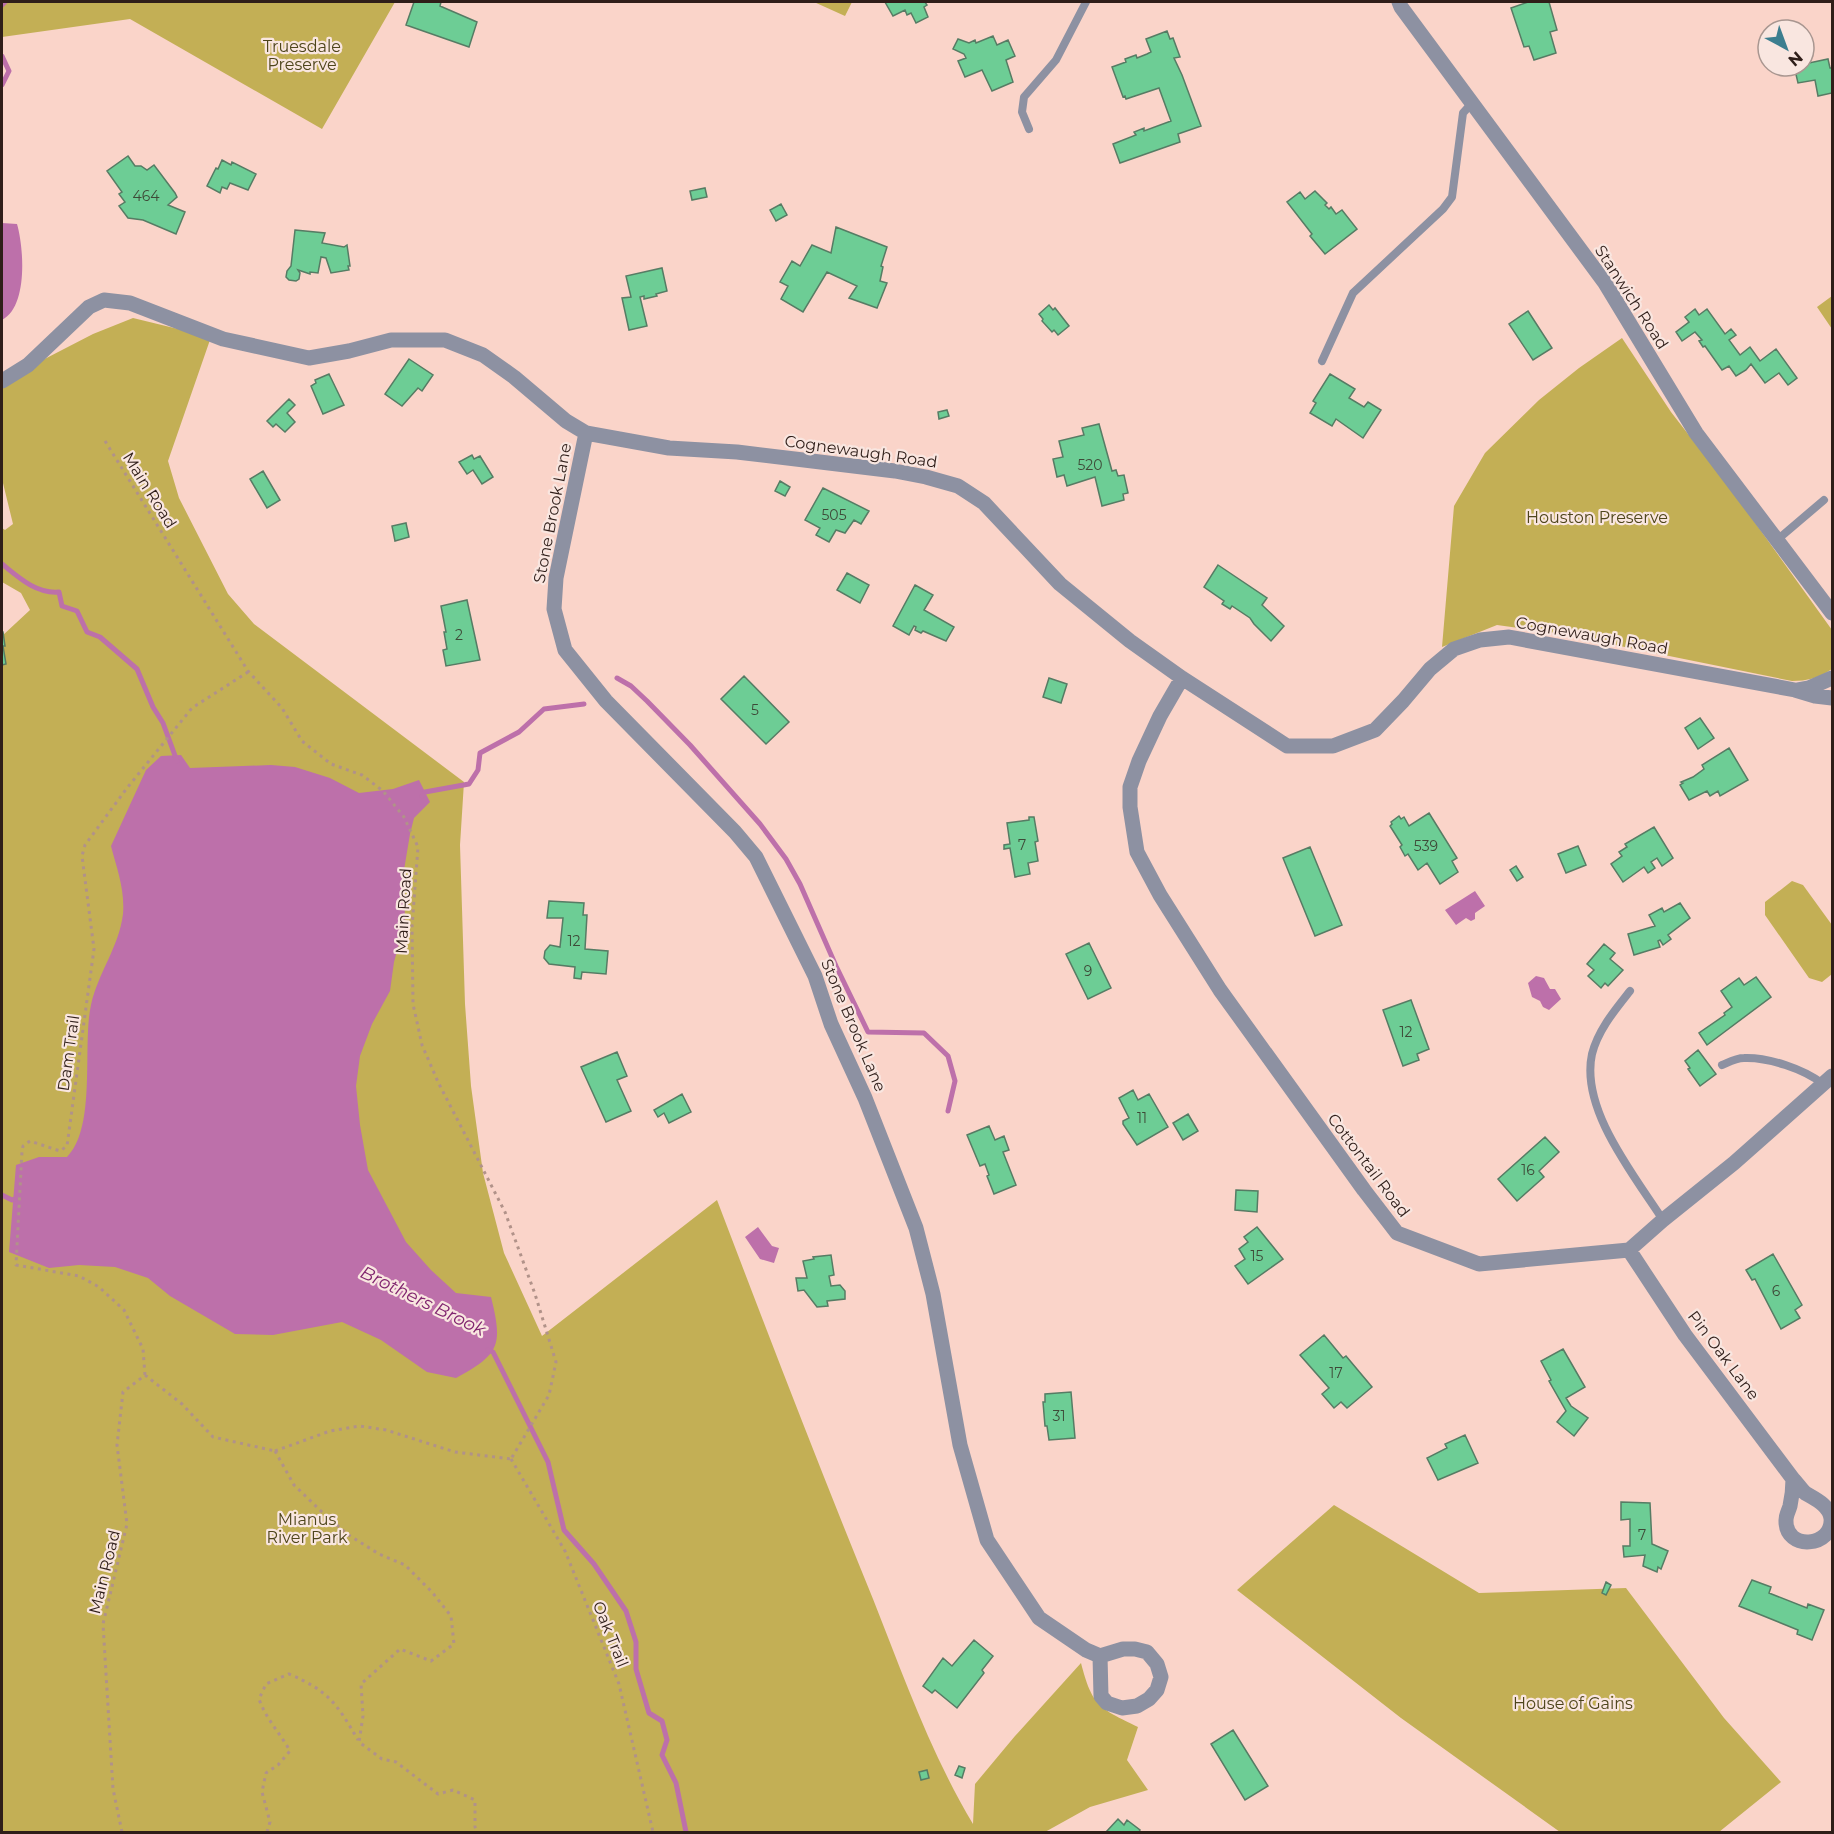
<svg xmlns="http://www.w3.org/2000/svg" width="1834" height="1834" font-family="Montserrat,sans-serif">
<rect width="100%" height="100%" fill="#fad4c9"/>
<path fill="#c3af55" d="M2,2H395L322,129L130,19L2,37Z
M814,2H852L845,16Z
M1832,296V329L1817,307Z
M133,318L211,337L168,461L179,498L228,594L254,624L464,782L460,845L465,1004L471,1086L483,1173L504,1253L542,1336L717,1200C768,1334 819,1467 873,1599C903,1675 931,1754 973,1824L975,1784L1015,1736L1081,1663C1092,1706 1099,1708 1138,1727L1127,1760L1148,1790L1090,1807L1045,1832H2V636L30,610L21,593L2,582V528L5,530L13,524L2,479V381L93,334Z
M1622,338L1671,412L1736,496L1832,630V669C1819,678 1807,681 1792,681L1556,633L1497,625L1442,647L1454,506L1485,453L1539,400L1579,368Z
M1792,881L1803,885L1832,925V974L1822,982L1809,978L1765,915V902Z
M1334,1505L1479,1593L1626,1588L1724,1718L1781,1782L1719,1832H1560L1401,1718L1237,1590Z"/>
<path fill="#bd70aa" d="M2,223L17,224C24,248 28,307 2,320Z
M181,755L190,768L271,765L295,767L330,778L359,793L393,789L419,780L430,802L414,818L410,834L404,870L405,923L394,962L390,991L372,1024L360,1056L356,1086L360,1125L368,1170L406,1242L431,1270L456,1293L491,1297C503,1345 500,1354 456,1378L427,1372L381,1340L342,1322L273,1335L235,1334L170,1296L148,1278L115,1267L79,1265L49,1268L9,1252L16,1165L39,1157H67C97,1127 82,1045 91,1005C98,973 119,947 123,914C125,890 117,869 111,846L146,770L161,756Z
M1475,891L1485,906L1475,913V919L1471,921L1466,918L1456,925L1445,910Z
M1536,976L1544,978L1550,989H1555L1561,999L1549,1010L1543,1007L1540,1001L1532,997L1528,983Z
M758,1227L772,1246L779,1248L774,1263L760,1259L745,1237Z"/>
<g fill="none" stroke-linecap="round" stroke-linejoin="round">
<path stroke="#bd70aa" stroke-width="5" d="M2,5L5,2
M2,56L9,71L2,85
M2,564C18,577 36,594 59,592L62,606L77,611L87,632L100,637L137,669L153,707L163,723L177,761
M617,678L631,686L647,701L690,745L760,824L786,859L800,884L836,966L868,1032L924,1033L948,1056L955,1081L948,1111
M422,796L425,792L469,784L478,770L480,753L519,732L544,709L584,704
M2,1195L12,1200L17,1198
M488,1350L493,1352L548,1462L564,1530L594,1564L626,1611L636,1642V1669L649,1713L662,1721L667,1740L662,1755L676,1783L686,1832"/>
</g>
<path fill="#6dcd95" stroke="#567c64" stroke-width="1.5" d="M414,2H441L440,6L477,22L469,47L406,25Z
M885,2H925L927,5L924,7L928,17L916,23L911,13L907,15L905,10L893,16Z
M1528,2H1549L1557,30L1550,32L1556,53L1534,60L1529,46L1524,47L1511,8Z
M1167,31L1170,39L1173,38L1180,57L1174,58L1182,75L1201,126L1178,134L1180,142L1120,163L1113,144L1136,135L1134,132L1144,128V131L1171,121L1159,88L1126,99L1125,96L1123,97L1112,67L1126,62L1125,59L1136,55L1137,58L1147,54L1151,52L1146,39Z
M993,36L997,45L1008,40L1015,56L1006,60L1013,82L992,91L982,70L965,77L958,61L966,58L964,54L953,49L958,39L969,43L975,40L976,43Z
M1828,59L1830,68H1832V93L1818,96L1815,80L1798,83L1794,66H1804V64Z
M128,156L135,166H141L147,170L154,165L175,193L177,197L168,205L185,212L176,234L143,220L128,218L119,206L125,202L119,194L122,192L107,171Z
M222,160L231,165L232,162L256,174L248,190L230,183L227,189L222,187L220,193L207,186L216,168L218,169Z
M705,188L707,197L692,200L690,191Z
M1315,191L1327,203L1325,205L1329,209L1331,207L1336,214L1342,210L1357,229L1325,254L1310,236L1312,234L1287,202L1300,192L1305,199Z
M781,204L787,215L776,221L770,210Z
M836,227L887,247L881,266L883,267L880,281L887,283L877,308L849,298L857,286L827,272L803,312L781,299L788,286L780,282L792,261L800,266L812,245L831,253Z
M295,230L325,233L322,243L344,247L347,245L350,266H348L349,270L331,273L326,258L321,257L318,273L310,272V274L298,270L300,273L299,279L296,281L289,280L286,277L287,271L291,266Z
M662,268L667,291L656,294L657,296L644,299V296L640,297L647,326L629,330L622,298L631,297L626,276Z
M1049,305L1053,310L1055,308L1069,326L1058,335L1054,330L1052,332L1042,321L1043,319L1039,314Z
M1695,309L1699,315L1707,309L1725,334L1731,329L1736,335L1729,340L1740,355L1750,347L1760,361L1776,349L1797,378L1788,385L1779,373L1765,383L1751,364L1746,370L1736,376L1729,366L1722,370L1705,346L1703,347L1699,341L1702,340L1695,332L1682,341L1676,332L1689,322L1685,317Z
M1528,311L1552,348L1533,360L1509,324Z
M409,359L433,375L422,391L418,388L402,406L385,394Z
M329,374L344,405L323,414L311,386L316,383L315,380Z
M1330,374L1355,389L1349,398L1364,407L1368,402L1381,410L1363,438L1336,419L1332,426L1310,413L1316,403L1313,401Z
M289,399L295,405L287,413L295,422L285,432L276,424L273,427L267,421Z
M947,410L949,416L939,419L938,412Z
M1099,424L1112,471L1116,470L1118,476L1124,475L1128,493L1123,494L1124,500L1102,506L1095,477L1067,486L1064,475L1057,477L1053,459L1063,457L1059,441L1084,435L1082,428Z
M472,455L474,459L480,456L493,477L482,484L473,470L467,474L459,462Z
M263,471L280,500L267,508L250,479Z
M780,481L790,487L785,496L775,491Z
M823,488L869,511L861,524L854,520L845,533L836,530L829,542L816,535L820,528L805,520Z
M406,523L409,537L395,541L392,526Z
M1218,565L1267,598L1262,605L1284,626L1271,641L1254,624L1250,618L1232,606L1230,609L1222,604L1224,601L1204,587Z
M847,573L869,585L860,603L837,590Z
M915,585L933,595L924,610L954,627L946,641L923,631L921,633L915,630L916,627L914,626L909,635L893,626Z
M467,600L480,660L446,666L443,650L447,649L444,632H446L441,606Z
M2,632H3L5,646H3L6,664L2,665Z
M744,676L789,722L766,744L721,699Z
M1049,678L1067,684L1061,703L1043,697Z
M1700,718L1714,738L1698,749L1685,728Z
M1729,748L1748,780L1720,796L1718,791L1710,796L1707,791L1689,800L1680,785L1683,783L1681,782L1693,777L1704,769L1702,765Z
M1429,813L1457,858L1452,861L1458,872L1440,884L1427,863L1418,870L1408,854L1405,856L1400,847L1402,845L1390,826L1392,824L1391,822L1399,816L1401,819L1404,817L1409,826Z
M1029,817H1034L1038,841L1035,842L1038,861L1028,863L1030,874L1015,877L1010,848L1004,849V845L1010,844L1007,823L1029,820Z
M1654,827L1673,858L1662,866L1657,858L1651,862L1655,868L1648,873L1644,867L1623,882L1611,864L1622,856L1619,852L1627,847L1625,844Z
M1578,846L1586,865L1566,873L1558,854Z
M1310,847L1342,925L1315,936L1283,858Z
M1516,866L1523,877L1517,881L1510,870Z
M549,901L584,903L583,915H587L585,949L608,951L606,974L582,972L581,979L574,978L575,967L549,964L544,958L545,951L550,945L560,947L563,918H547Z
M1680,903L1690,918L1668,935L1671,939L1663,945L1660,940L1658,941L1660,947L1634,955L1628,934L1655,926L1649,915L1662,908L1664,912Z
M1089,943L1111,988L1088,999L1066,954Z
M1604,944L1615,953L1610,959L1623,970L1608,986L1605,983L1601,988L1588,976L1594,970L1587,964Z
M1756,977L1771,997L1707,1045L1699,1033L1725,1015L1724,1013L1732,1007L1721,991L1739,978L1744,985Z
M1411,1000L1429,1049L1417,1054L1419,1060L1403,1066L1383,1010Z
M1698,1050L1716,1074L1700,1086L1688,1069L1690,1068L1685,1061Z
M617,1052L627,1076L617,1080L631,1111L606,1122L581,1067Z
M1133,1090L1138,1100L1149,1094L1168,1127L1137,1145L1123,1124V1121L1129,1118L1119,1098Z
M682,1094L691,1112L669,1123L664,1113L658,1117L654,1110Z
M1188,1114L1198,1131L1183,1140L1173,1123Z
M989,1126L995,1140L1004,1136L1009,1150L1003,1152L1016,1185L994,1194L987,1176L989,1175L985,1164L980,1166L967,1135Z
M1545,1137L1559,1152L1539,1171L1544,1177L1517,1201L1498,1179Z
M1236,1190L1258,1191L1257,1212L1235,1210Z
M1257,1227L1283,1259L1248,1284L1235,1266L1245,1259L1239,1249L1248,1242L1244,1237Z
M1773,1254L1802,1305L1795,1310L1800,1318L1781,1329L1755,1279L1752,1280L1746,1270Z
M831,1255L834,1275L829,1276L831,1286L840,1285L845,1291V1299L827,1301L828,1306L817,1307L804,1290L798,1291L796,1278H807L803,1261L814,1259L813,1257Z
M1324,1335L1343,1358L1346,1356L1372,1387L1347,1408L1341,1402L1334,1408L1322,1394L1329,1388L1300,1355Z
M1563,1349L1585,1387L1566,1398L1571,1406L1588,1418L1574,1436L1557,1422L1566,1411L1549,1381L1551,1380L1541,1361Z
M1071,1392L1075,1438L1049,1440L1047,1426H1045L1043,1402H1045V1394Z
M1465,1435L1478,1463L1438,1480L1427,1458L1447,1448L1445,1444Z
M1621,1502L1650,1503L1652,1544L1668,1551L1661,1569L1658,1567L1657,1572L1643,1566L1645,1555L1624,1557L1623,1546H1630V1519L1621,1520Z
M1752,1580L1771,1587L1769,1593L1807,1608L1808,1604L1824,1610L1812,1640L1797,1634L1798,1630L1739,1606Z
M1606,1582L1611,1585L1606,1595L1602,1593Z
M974,1640L993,1656L982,1670L984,1673L957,1708L935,1690L932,1693L923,1686L943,1658L952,1666Z
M1233,1730L1268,1786L1245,1800L1211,1744Z
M959,1766L965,1768L962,1778L955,1775Z
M927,1770L929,1778L921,1780L919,1772Z
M1118,1819L1124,1825L1127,1820L1140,1830L1139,1832H1106Z"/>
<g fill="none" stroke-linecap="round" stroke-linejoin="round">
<path stroke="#b19289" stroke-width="3" stroke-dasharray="3 4.5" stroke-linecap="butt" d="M105,441L248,671L282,708L302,741L331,764L362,775L383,791L404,817L418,847L412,927L413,1004L422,1045L438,1082L505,1212L535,1294L556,1362L549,1395L511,1459
M145,1375L143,1349L124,1310L99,1287L79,1276L16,1265L22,1151L23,1146L30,1141L60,1151L67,1146L94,949L82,856L85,845L127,788L192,708L248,672
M145,1375L182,1404L213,1437L275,1451
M275,1451L294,1485L322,1512L347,1534L379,1554L405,1565L432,1592L451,1616L454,1644L431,1661L400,1649L361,1684L363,1716L359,1742L382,1759L396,1762L438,1794L453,1790L475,1800V1827L477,1832
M275,1451L330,1431L360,1426L386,1430L455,1452L511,1459
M511,1459L565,1551L619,1684L653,1832
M122,1832L113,1789L103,1624L127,1524L117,1445L123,1392L144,1376
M267,1832L270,1822L262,1792L266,1773L278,1765L290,1751C280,1733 266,1719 259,1699L266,1684L289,1674C329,1691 337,1704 358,1740"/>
<path stroke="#8d91a2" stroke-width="8" d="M1029,129L1022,112L1024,97L1056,60L1086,2
M1322,361L1353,293L1443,209L1452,197L1463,113L1472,103
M1777,540L1824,500
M1630,991C1615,1010 1598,1030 1592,1054C1580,1109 1634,1175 1663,1220
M1722,1065C1729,1062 1736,1058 1744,1058C1768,1057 1804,1069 1823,1084"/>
<path stroke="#8d91a2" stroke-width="15" d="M2,381L28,365L89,307L104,300L130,303L223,339L309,358L349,351L391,340H445L483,355L514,377L566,421L586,433L669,448L737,452L895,471L926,477L958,486L984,503L1060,584L1130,641L1182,678L1287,746H1333L1375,730L1403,701L1430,669L1454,649L1480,640L1509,637L1795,690L1815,696L1832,698
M586,433L556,578L554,609L565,650L606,701L735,832L756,857L815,976L831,1024L865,1098L916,1228L933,1294L960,1445L987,1540L1039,1618L1086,1650L1100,1656L1123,1649H1135L1147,1652L1157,1664L1161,1677L1157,1690L1149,1699L1137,1706L1122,1708L1107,1703L1101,1696L1100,1656
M1182,678L1160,716L1139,761L1130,787V807L1137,852L1160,895L1220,990L1364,1190L1397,1233L1479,1264L1629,1250L1663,1220L1734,1163L1832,1076
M1798,690L1809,688L1832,678
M1629,1250L1685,1335L1793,1479C1797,1483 1801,1489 1805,1493C1815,1499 1829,1505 1831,1518C1834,1547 1785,1552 1786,1520C1786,1515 1789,1510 1790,1506C1792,1497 1793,1488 1793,1479"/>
<path stroke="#8d91a2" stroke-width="15" d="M1399,2L1401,7L1605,283L1696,433L1832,613"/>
</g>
<g text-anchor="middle" stroke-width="4.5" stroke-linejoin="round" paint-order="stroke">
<g font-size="14" fill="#3e4a38">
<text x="146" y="201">464</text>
<text x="1090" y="470">520</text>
<text x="834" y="520">505</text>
<text x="459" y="640">2</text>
<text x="755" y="715">5</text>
<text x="1022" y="850">7</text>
<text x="1426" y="851">539</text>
<text x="574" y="946">12</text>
<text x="1088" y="976">9</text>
<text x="1406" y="1037">12</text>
<text x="1142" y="1123">11</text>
<text x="1528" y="1175">16</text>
<text x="1257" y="1261">15</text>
<text x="1776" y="1296">6</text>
<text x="1336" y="1378">17</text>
<text x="1059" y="1421">31</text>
<text x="1642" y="1540">7</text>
</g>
<g font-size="16" fill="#4e451b" stroke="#f9e6e0">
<text x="302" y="52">Truesdale<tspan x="302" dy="18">Preserve</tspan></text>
<text x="1597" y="523">Houston Preserve</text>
<text x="307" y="1525">Mianus<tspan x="307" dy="18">River Park</tspan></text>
<text x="1573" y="1709">House of Gains</text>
</g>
<g font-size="16" fill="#2f1e19" stroke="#f9e6e0">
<text transform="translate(1632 297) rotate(57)" y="6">Stanwich Road</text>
<text transform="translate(861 451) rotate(8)" y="6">Cognewaugh Road</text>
<text transform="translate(150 490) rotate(58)" y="6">Main Road</text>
<text transform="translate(552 513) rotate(-79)" y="6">Stone Brook Lane</text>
<text transform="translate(1592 635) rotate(10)" y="6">Cognewaugh Road</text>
<text transform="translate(403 911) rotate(-87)" y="6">Main Road</text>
<text transform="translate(854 1025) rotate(67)" y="6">Stone Brook Lane</text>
<text transform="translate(68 1053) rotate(-82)" y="6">Dam Trail</text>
<text transform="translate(1369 1165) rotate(53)" y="6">Cottontail Road</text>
<text transform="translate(1724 1355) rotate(53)" y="6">Pin Oak Lane</text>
<text transform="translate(104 1572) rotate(-76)" y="6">Main Road</text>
<text transform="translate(611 1634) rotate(68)" y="6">Oak Trail</text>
</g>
<g font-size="18" font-style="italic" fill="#81256f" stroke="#f9e6e0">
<text transform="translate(423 1301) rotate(26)" y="6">Brothers Brook</text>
</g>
</g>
<rect width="1834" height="1834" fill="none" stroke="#2f1e19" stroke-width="6"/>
<g transform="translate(1786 48) rotate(139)"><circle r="28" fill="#f9e6e0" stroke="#a89690" stroke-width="1.5"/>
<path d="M0-4.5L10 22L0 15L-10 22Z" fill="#3c7e8f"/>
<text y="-9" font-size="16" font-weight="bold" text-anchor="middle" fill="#2f1e19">N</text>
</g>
</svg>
